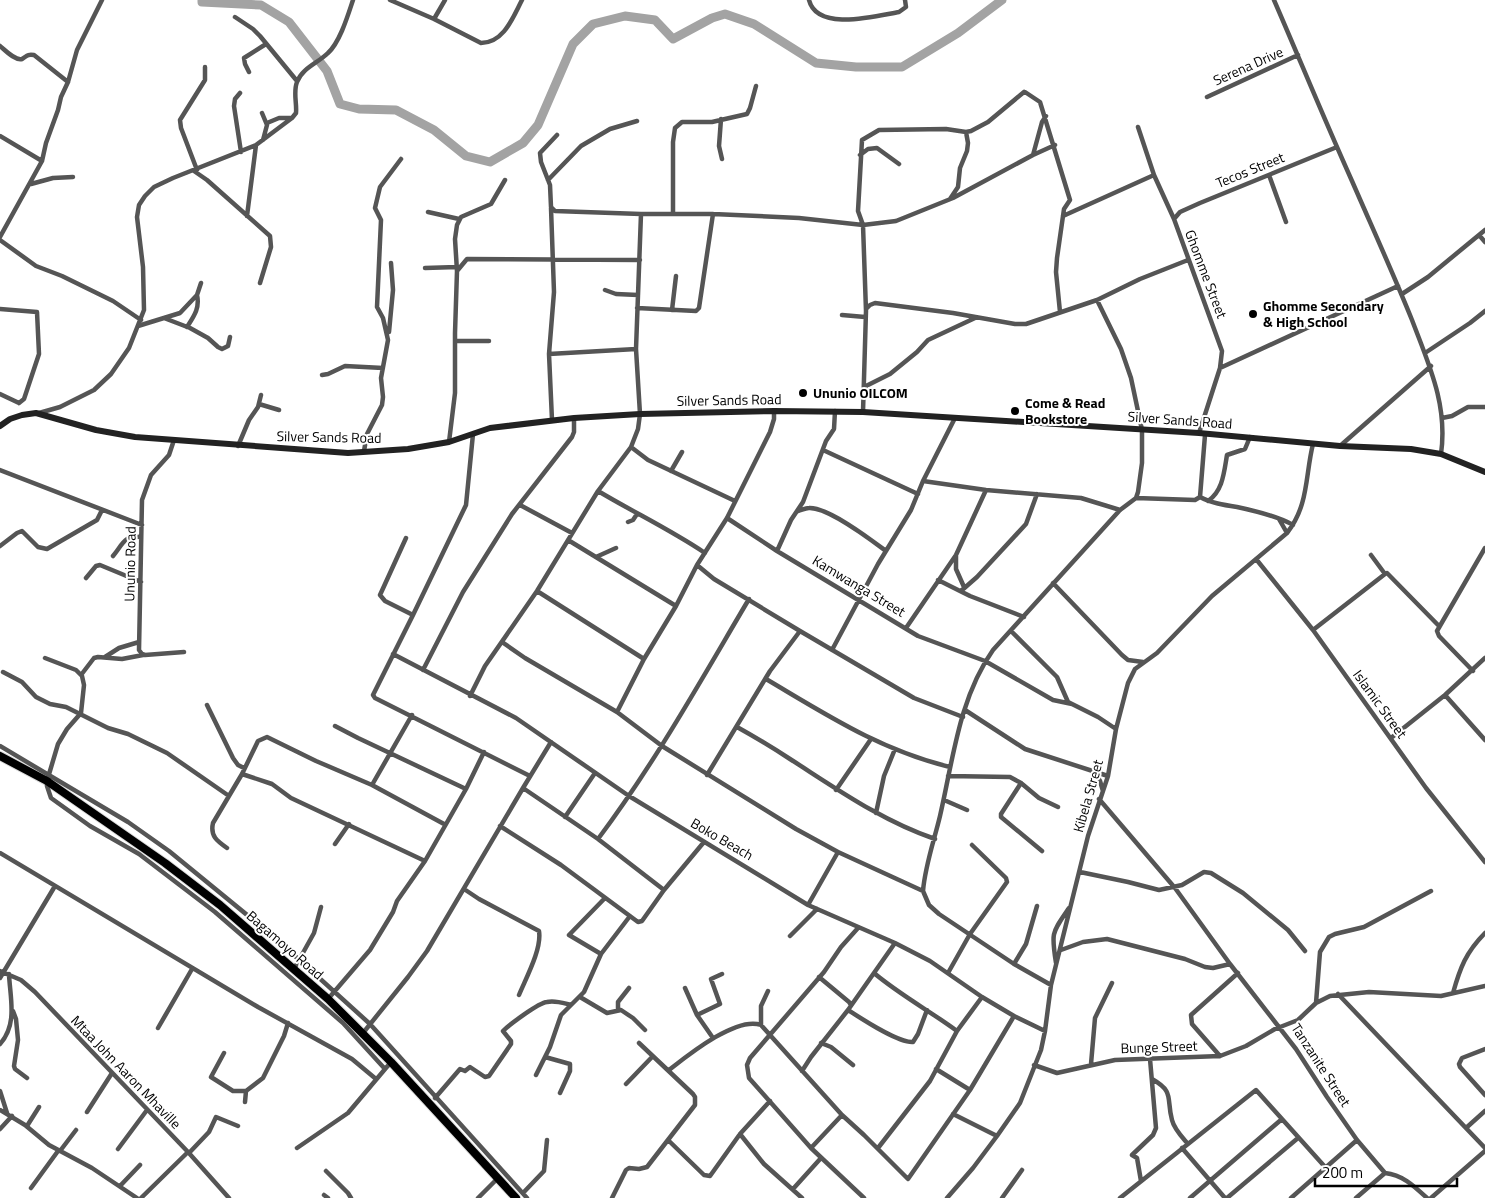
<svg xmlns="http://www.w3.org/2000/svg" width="1485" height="1198" font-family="'Titillium Web',sans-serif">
<rect width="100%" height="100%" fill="#fff"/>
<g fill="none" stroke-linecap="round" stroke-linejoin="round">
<path stroke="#a3a3a3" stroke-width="9" d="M202,0V2L261,5L289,22L327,71L340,104L359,109L396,110L434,130L466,156L490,162L523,143L538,125L573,44L593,24L625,16L655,20L673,39L712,18L725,14L754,24L816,63L856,67H902L958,33L1002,0"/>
<g stroke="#dbdbdb" stroke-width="10">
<path id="highway" d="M0,756L47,781L165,863L220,905L328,999L391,1062L516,1198"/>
</g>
<path stroke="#555" stroke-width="4.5" d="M390,0L434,19L481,43C504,43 513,17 522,0
M809,0C817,32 876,16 899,12L906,7L905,0
M1274,0C1300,60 1325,121 1352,181C1372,227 1393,273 1412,320C1429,365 1448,405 1441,454
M235,17L253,29L260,36L297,81
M434,19L445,0
M0,46C5,50 15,61 22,59C27,56 27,54 34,55L68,82
M249,72L245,64L244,58L266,44
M1025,92L1040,102L1070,200L1064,209L1057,258L1056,272L1060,312
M240,93L235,99L234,106L241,152
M1207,97L1298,55
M262,113L267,125L263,140
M721,119L719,146L722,159
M267,123L279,118H291
M1138,127L1154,175L1174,219L1222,351L1220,368L1199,433
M557,135L540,153L541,162L550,185L551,207L555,211L641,214H713L799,218L863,225L896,221L953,198L1033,155L1055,145
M0,136L42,161
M860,155L868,149L877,148L899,164
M1033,155L1042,122L1046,116
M197,170L181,128L180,120L205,80V67
M194,171L207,180L270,236L271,247L260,283
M1269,175L1286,222
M548,180L581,146L610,129L637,121
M31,184L53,178L73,177
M950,199L958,187L960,168L967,151L968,143L966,132
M551,208L554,292L549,354L552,420
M428,212L459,219
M673,213V142L675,128L682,122H712L747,114L750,108L756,86
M247,216L256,145
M1063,216L1154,175
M1174,219L1180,212L1200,203L1337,147
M1479,235L1485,242
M0,237L42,161L46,143L58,110L61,97L68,82L77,50L102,0
M0,240L36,266L62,276L113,301L141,320
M425,268L457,267
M457,271L467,259L640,260
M605,290L616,294L638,295
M1402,294L1428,277L1485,230
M637,308L696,311L699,308L713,214
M0,309L37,312L39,354L24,399L19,403
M866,309L870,305L875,303L953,313L1015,324H1026L1097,300L1140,279L1188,260
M672,310L676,276
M842,315L865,317
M164,318L190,328L208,338L218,347L222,349L228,346L230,337
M138,326L180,313L197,295L201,283
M187,327C194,316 200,308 197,295
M389,332L393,290L391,263
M455,341H489
M1425,353L1470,323L1485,311
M549,354L636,349
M1220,368L1398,286
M322,375L328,374L345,366L383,368
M864,387L890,374L917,352L928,340L975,318
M0,394L19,403
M259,404L279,410
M863,412L866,311L863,225L858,211L862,140L879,130L946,129L966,132L971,131L988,122L1024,92
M39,413L60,407L94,390L111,374L129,348L144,310L143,267L137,217L139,205L145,196L154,187L173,178L256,145L292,118L296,113C297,103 293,92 297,82C302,68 318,63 328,53C340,42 348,15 353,0
M1442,418L1452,416L1468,407H1485
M473,434L466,505L413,615L373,695L375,698L530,776
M174,440L169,455L151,475L142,500L139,650L142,654L145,655L184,652
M449,442L455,393V333L457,271L455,239L457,225L461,217L491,204L505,180
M238,446L249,420L258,407L261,395
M1340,446L1431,366
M631,447L648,460L735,501
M823,450L918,494
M364,451L367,434L382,405L383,397L381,378L388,340L383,318L377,307L381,220L375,208L380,187L401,159
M0,470L142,525
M671,471L682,452
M923,481L986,490L1081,498L1120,510
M598,491C633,512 671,530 705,553
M1200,497C1211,503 1224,505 1237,507C1256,511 1277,516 1293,525
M1136,498L1195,500L1200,497L1205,435
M1208,501C1223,491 1224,472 1227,455L1245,449L1250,437
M520,505L572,533
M798,511C802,510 805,508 809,508C828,507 870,539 886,551
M727,518L777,551L918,636L985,661L1053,700L1072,704
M1279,519L1287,533
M628,522L633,520L637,514
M406,538L380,595L385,601L413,615
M568,540L676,606
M0,546L17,533L22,531L38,547L47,549L97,520L102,510
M777,551L791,520L803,502L826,441L834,429L835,411
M1371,555L1385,574L1387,573L1439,626
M113,556C123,544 124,535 141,537
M956,556V569L964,587
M596,557L616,548
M1256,559L1313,630L1426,788L1485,862
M697,565L714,579L800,631L914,698L963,717
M86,578L96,566L100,565L141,582
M938,580L970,596L1024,617
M1053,583L1122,655L1128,660L1143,662
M537,591L644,659
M961,591L977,577L1026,524L1037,494
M906,628L956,555L986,490
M1313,630L1385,574
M1011,631L1057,677L1068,702L1098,717L1116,729
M502,642L525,658L617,712L662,746L796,829L838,852L923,891
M832,650L878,564L911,510L923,481L955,418
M393,654L516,718L629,796L808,905L895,943L930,961L982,997L1014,1016L1045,1031
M105,657L119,648L139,642
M45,658L76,670L82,676L84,685L81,713L67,729L58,744L47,781V786L51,798L90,826L139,854L215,912L343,1023L385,1069
M423,670L463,592L512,514L572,437L574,432V418
M1473,671L1439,636L1437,631L1485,548
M3,672L22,682L36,697L50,704L66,707L108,728L128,734L167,753L229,796
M81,675L94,658L98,657L122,659L143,655
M766,679C827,715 880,750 950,767
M1445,695L1485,740
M470,696L485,666L537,591L598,491L631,447L638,429L640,414L636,349L641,214
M207,705L233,758L238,765L244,768
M965,710L1025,749L1108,776
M617,712L644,659L676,606L697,565L727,518L770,432L774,419V411
M335,726L358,738L466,789
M737,727C755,737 773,748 790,759C837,789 882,821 935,839
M1391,738L1445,695L1485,658
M0,746L128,822L169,851L274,937L370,1024L527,1198
M1095,773L1100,781L1103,791
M242,774L272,784L291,798L425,861
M707,775L770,671L800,631
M948,776L1010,777L1021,783L1039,798L1058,807
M1021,783L1001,814V817L1042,851
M372,785L412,715
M523,788L598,839L664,890
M836,790L871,739
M1099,799L1175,888L1230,964L1296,1049L1327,1097L1357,1140L1385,1173C1403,1175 1414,1186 1427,1198
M944,800L967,810
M876,813L884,776L895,749
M565,817L595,773
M500,826L561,865L638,922L642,921L664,890L704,842
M598,839C655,763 701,680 749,599
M335,844L349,824
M227,848C217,841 210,836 213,823L242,774L258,741L267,737L316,761L372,785L444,824
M0,853L258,1007L352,1059L376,1079
M1080,872L1128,882L1159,890L1182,885L1204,872L1211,873L1243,893L1288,930L1305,951
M464,889L479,899L539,931C542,949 526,978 519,995
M808,905L838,852
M858,928L841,947L824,972L750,1058L747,1065L749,1078L811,1148L864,1198
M790,936L817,909
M1061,950L1083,942L1107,939L1185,959L1205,967L1213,968L1230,964
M601,954L569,935L605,898
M1056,963C1051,932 1052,933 1069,908
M1014,964L1026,944L1037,906
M294,969L314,933L321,907
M0,971L21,980L35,992L188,1152L229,1198
M874,973C900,995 930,1011 957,1031
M948,973L970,934L1007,882L1006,878L972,845
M819,977L849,1002L851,1005
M0,978L55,886
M1051,985L1014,964L939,914L929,905L923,891C925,866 934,841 940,816C953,760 959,698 993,650L1120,510L1136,498L1138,492L1142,463V430L1131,378L1121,349L1097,300
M685,988L697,1015L713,1038
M1453,993C1460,968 1466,952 1485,933
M1338,994L1485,1148
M580,997L607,1013L621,1010L633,1018L645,1030
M328,999L370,950L393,912L397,901L425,861L466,789L484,752
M1316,1003L1320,952L1329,937L1335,934L1364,927L1431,891
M618,1010V1002L629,988
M848,1010C862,1019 898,1043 913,1042L918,1034L927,1010
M13,1011L16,1019L18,1040L14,1066L15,1069L27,1078
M697,1015L720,1004L711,979L722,974
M761,1025V1006L768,991
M158,1028L192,969
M363,1033L408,977L427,951L523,788L551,742
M821,1043L831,1047L853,1065
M0,1044C18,1024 10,998 9,974
M1485,1049L1462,1058L1459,1064L1460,1067L1485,1095
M224,1053L211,1077L233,1091H246L263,1078L284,1036L288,1023
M1220,1056L1192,1024L1191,1015L1238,973
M545,1057L570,1064V1071L560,1093
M1091,1064L1095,1018L1112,983
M1034,1065L1057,1073L1115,1060L1220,1056L1246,1046L1275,1029L1298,1020L1316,1003L1330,996L1369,992L1441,996L1485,986
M936,1069L970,1090
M669,1070C687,1056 736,1016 761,1025L842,1115L864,1135L908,1179L970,1090L1014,1016
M802,1071L811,1057L848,1010L895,943
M536,1075L550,1047L561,1015L584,992L601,954L630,916
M1152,1079C1175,1092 1166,1098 1172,1120C1174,1129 1182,1137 1188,1144
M626,1084L653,1056
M0,1091L7,1113
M435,1098L460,1069L465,1071L470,1067L485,1077L489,1076L511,1044V1041L503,1031C509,1025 538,1003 547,1002C555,1000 563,1003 571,1005
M245,1102L246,1091
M0,1110L25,1125L49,1145L92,1168L137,1198
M87,1112L112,1073
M953,1114L997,1136
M27,1126L39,1107
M1466,1128L1485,1111
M0,1129L12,1116
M740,1134L764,1164L802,1198
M668,1140L704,1175L710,1176L740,1134L770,1101
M297,1148L348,1113L391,1062
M811,1148L842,1115
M878,1148L930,1081L957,1031L982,997
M1182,1148L1225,1198
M118,1149L147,1110
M60,1151L76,1130
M189,1153L209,1132L216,1117L238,1126
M326,1171L348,1193L351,1198
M1141,1181L1137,1158L1132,1155L1153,1135L1156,1128L1150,1059
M120,1186L140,1165
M31,1188L58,1151
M793,1189L821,1158
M523,1193L544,1171L547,1140
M324,1195L328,1198
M141,1198L188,1152
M478,1198L498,1178
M612,1198L626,1170L629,1168L639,1169L647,1167L695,1105V1097L693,1094L639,1043
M947,1198L973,1168L997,1136L1020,1103L1041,1050L1045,1031L1051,985L1088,836L1108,776L1116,729L1128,683L1135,669L1157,653L1212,596L1287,533C1309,505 1305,476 1313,444
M1002,1198L1022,1170
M1120,1198L1256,1090L1326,1168
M1190,1198L1282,1119
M1227,1198L1298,1138
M1291,1198L1357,1140
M1356,1198L1385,1173
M1431,1198L1485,1151"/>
<path stroke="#222" stroke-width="6" d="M0,426L10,419L22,415L36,413L96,430L135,437L348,453L408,449L449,442L490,428L574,418L640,414L774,411L863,412L1199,433L1340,446L1411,449L1441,454L1485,472"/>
<use href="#highway" stroke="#000" stroke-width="8"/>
</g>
<g fill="#000" stroke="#fff" stroke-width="2">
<circle cx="1253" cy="314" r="5"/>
<circle cx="803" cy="393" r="5"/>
<circle cx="1015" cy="411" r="5"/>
</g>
<g text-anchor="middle" stroke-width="4" stroke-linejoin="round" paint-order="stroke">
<g font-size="14" fill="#000" stroke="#fff">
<text transform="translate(1248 66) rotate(-24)" y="5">Serena Drive</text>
<text transform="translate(1250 170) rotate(-22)" y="5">Tecos Street</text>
<text transform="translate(1206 274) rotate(69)" y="5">Ghomme Street</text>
<text transform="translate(729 400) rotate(-1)" y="5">Silver Sands Road</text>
<text transform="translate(1180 420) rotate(4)" y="5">Silver Sands Road</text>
<text transform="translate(329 437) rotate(1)" y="5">Silver Sands Road</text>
<text transform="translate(130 564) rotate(-89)" y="5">Ununio Road</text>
<text transform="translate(859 586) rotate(31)" y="5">Kamwanga Street</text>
<text transform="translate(1380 704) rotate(54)" y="5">Islamic Street</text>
<text transform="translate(1088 796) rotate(-74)" y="5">Kibela Street</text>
<text transform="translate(722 839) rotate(30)" y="5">Boko Beach</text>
<text transform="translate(285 945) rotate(41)" y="5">Bagamoyo Road</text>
<text transform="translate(1159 1047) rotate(-2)" y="5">Bunge Street</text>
<text transform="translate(1321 1065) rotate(57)" y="5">Tanzanite Street</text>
<text transform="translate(126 1072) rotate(46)" y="5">Mtaa John Aaron Mhaville</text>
</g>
<g font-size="14" font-weight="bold" fill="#000" stroke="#fff" text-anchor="start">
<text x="1263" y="311">Ghomme Secondary<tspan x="1263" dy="16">&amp; High School</tspan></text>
<text x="813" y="398">Ununio OILCOM</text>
<text x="1025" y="408">Come &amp; Read<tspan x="1025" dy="16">Bookstore</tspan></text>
</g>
</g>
<path d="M1315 1178v8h142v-8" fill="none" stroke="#000000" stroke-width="2.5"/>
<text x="1322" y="1178" font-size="15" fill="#000000" stroke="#ffffff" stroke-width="4" paint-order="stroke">200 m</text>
</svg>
